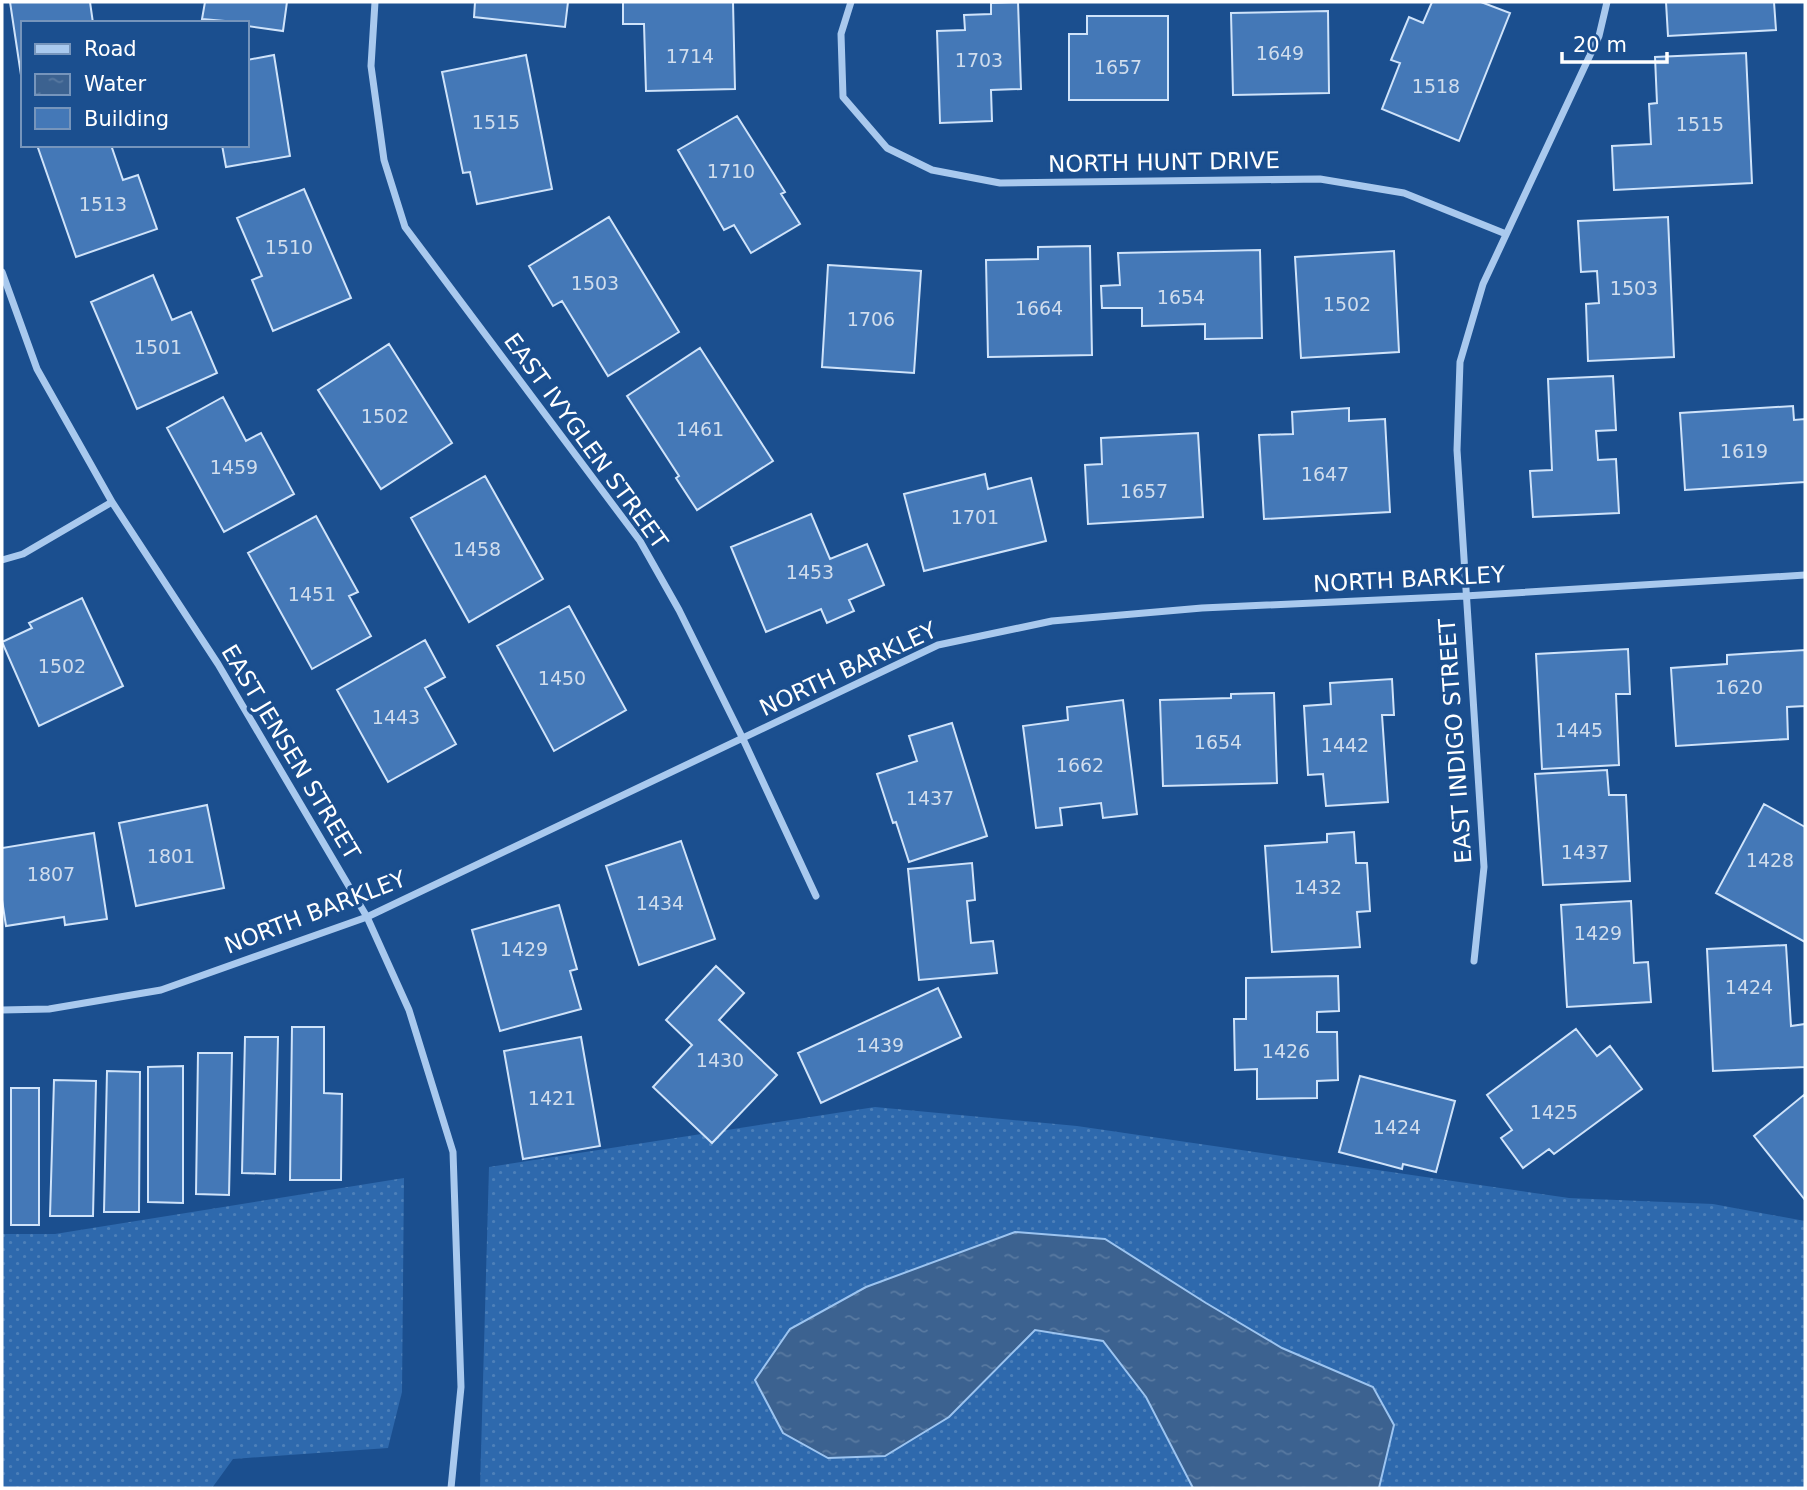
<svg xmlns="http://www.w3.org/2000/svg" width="1807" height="1490" font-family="'DejaVu Sans',sans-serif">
<defs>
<pattern id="grass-dots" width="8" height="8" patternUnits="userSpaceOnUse" patternTransform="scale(1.75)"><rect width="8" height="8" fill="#2e69ad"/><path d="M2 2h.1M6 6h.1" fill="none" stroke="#4d80b9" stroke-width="1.8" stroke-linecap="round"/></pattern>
<pattern id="water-ripples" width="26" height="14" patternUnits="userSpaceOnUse" patternTransform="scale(1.75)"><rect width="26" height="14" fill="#3c6290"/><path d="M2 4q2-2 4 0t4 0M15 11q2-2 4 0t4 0" fill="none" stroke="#597aa1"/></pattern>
</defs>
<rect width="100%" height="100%" fill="#1b4f8f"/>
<path fill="url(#grass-dots)" d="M875,1107L1077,1126L1569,1198L1713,1204L1805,1221V1488H480L489,1167Z
M404,1178L402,1392L388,1448L233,1459L212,1488H2V1234H55Z"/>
<path fill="url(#water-ripples)" stroke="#9cc4f0" stroke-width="2" d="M1015,1232L1105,1239L1206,1303L1282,1348L1373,1387L1394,1425L1379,1488H1193L1146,1397L1103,1341L1035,1330L949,1417L885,1456L828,1458L783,1433L755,1380L790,1329L866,1287Z"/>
<path fill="#4478b7" stroke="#cfe3fa" stroke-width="2" d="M10,2H90L93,23H23L21,75Z
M205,2H287L283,31L247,26V23L202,19Z
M475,2H568L565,27L474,17Z
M623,2H733L735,89L646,91L644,24H623Z
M1018,2L1021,89L991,90L992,121L940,123L937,31L965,30L964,15L991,14V3Z
M1432,2H1481L1510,13L1459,141L1382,109L1400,63L1391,60L1409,17L1423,23Z
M1666,2H1774L1776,30L1668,36Z
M1328,11L1329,93L1233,95L1231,13Z
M1087,16H1168V100H1069V34H1087Z
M1746,53L1752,183L1614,190L1612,146L1651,144L1649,104L1657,103L1655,57Z
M274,55L290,156L226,167L222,145H247V60Z
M526,55L552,189L477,204L470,172L463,173L442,72Z
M737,116L785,192L781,194L800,224L751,253L734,225L724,230L678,150Z
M37,145H111L123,180L138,175L157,229L76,257Z
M304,189L351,298L273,331L252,280L262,276L237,218Z
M609,217L679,332L608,376L562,301L553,306L529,266Z
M1668,217L1674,357L1588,361L1586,304L1599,303L1597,271L1581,272L1578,221Z
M1090,246L1092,355L988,357L986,260L1038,259V247Z
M1260,250L1262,338L1205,339V324L1142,326V308H1102L1101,286L1120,285L1118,253Z
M1394,251L1399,352L1301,358L1295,257Z
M828,265L921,271L914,373L822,367Z
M153,275L172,320L191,312L217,373L137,409L91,302Z
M389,344L452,443L381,489L318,390Z
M700,348L773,461L697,510L676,478L679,476L627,396Z
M1613,376L1616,430L1596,431L1598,460L1616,459L1619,513L1533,517L1530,471L1552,470L1548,379Z
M223,397L246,441L261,433L294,494L224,532L167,428Z
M1793,406L1794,420L1805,419V482L1685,490L1680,413Z
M1349,408V421L1385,419L1390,512L1264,519L1259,435L1293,434L1292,412Z
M1198,433L1203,517L1088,524L1085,465L1102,464L1101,438Z
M985,474L988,489L1031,478L1046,541L924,571L904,494Z
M485,476L543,579L469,622L411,518Z
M811,514L830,559L867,544L884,585L849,600L854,611L827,623L821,609L766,632L731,547Z
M316,516L358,592L349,596L371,636L312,669L248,553Z
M82,598L123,686L39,726L2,642L32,628L29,623Z
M569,606L626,710L554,751L497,646Z
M425,640L445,677L425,688L456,744L388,782L337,690Z
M1628,649L1630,694H1616L1619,765L1542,769L1536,654Z
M1805,650V706L1787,707L1788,739L1676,746L1671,668L1727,664V655Z
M1392,679L1394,715H1382L1388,802L1326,806L1323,774L1308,775L1304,706L1331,704L1330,683Z
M1274,693L1277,783L1163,786L1160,700L1231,698V694Z
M1123,700L1137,814L1103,818L1101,803L1060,808L1062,825L1036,828L1023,726L1068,720L1067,707Z
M952,723L987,836L909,862L896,822L893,823L877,774L917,761L909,736Z
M1607,770L1609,795H1626L1630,881L1543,885L1535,774Z
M1764,804L1805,827V942L1716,893Z
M207,805L224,888L136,906L119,823Z
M1354,832L1356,863H1367L1370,911L1357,912L1360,947L1272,952L1265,846L1327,842V834Z
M94,833L107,919L65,925L64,917L6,926L2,900V848Z
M681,841L715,939L639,965L606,866Z
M972,863L975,900L967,901L971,943L993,941L997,973L919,980L908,869Z
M1631,901L1634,963L1648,962L1651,1002L1567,1007L1561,905Z
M559,905L577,969L570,971L581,1009L500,1031L472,930Z
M1786,945L1791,1026L1805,1024V1067L1713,1071L1707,949Z
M716,966L744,993L719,1020L777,1075L712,1143L653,1087L692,1045L666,1020Z
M1338,976L1339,1011L1317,1012V1032H1337L1338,1080L1317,1081V1098L1257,1099V1069L1235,1070L1234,1019H1246V978Z
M938,988L961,1037L821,1103L798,1053Z
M292,1027H324V1093L342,1094L341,1180H290Z
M1576,1029L1597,1056L1610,1046L1642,1089L1554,1154L1549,1149L1523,1168L1501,1138L1512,1130L1487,1095Z
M245,1037H278L275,1174L242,1173Z
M581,1037L600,1146L523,1159L504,1051Z
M198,1053H232L229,1195L196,1194Z
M183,1066V1203L148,1202V1067Z
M107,1071L140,1072L139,1212H104Z
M1360,1076L1455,1101L1436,1172L1403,1164L1402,1169L1339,1152Z
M54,1080L96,1081L93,1216H50Z
M11,1088H39V1225H11Z
M1805,1094V1200L1754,1136Z"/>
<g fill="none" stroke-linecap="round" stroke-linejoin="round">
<path stroke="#a9c9ee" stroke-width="7" d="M375,2L371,66L384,160L405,227L640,541L679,610L743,739L816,896
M851,2L841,34L843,97L887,148L932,170L1000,183L1320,179L1404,193L1506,234
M2,272L37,369L112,502L218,664L367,917L409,1010L453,1152L461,1387L451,1488
M2,560L23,554L112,502
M1474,961L1484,867L1457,450L1460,362L1483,284L1599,36L1607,2
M2,1010L49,1009L161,990L367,917L938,645L1052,621L1202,608L1465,596L1805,575"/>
</g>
<g text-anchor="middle" stroke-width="7" stroke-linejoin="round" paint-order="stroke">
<g font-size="19" fill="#d0dded">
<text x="1280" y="60">1649</text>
<text x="690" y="63">1714</text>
<text x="979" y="67">1703</text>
<text x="1118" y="74">1657</text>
<text x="1436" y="93">1518</text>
<text x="496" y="129">1515</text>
<text x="1700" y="131">1515</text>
<text x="731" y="178">1710</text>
<text x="103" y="211">1513</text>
<text x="289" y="254">1510</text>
<text x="595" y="290">1503</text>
<text x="1634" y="295">1503</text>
<text x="1181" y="304">1654</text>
<text x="1347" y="311">1502</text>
<text x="1039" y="315">1664</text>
<text x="871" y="326">1706</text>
<text x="158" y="354">1501</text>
<text x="385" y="423">1502</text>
<text x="700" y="436">1461</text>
<text x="1744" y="458">1619</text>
<text x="234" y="474">1459</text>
<text x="1325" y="481">1647</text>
<text x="1144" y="498">1657</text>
<text x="975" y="524">1701</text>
<text x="477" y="556">1458</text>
<text x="810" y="579">1453</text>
<text x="312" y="601">1451</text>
<text x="62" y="673">1502</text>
<text x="562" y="685">1450</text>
<text x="1739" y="694">1620</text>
<text x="396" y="724">1443</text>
<text x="1579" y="737">1445</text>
<text x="1218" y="749">1654</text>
<text x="1345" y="752">1442</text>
<text x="1080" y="772">1662</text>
<text x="930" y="805">1437</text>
<text x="1585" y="859">1437</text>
<text x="171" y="863">1801</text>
<text x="1770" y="867">1428</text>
<text x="51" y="881">1807</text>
<text x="1318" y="894">1432</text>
<text x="660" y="910">1434</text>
<text x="1598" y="940">1429</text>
<text x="524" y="956">1429</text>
<text x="1749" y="994">1424</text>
<text x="880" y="1052">1439</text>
<text x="1286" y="1058">1426</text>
<text x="720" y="1067">1430</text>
<text x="552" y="1105">1421</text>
<text x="1554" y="1119">1425</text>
<text x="1397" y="1134">1424</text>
</g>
<g font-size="23" fill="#fff" stroke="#1b4f8f">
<text transform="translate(1164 162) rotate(-1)" y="8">NORTH HUNT DRIVE</text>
<text transform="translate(586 441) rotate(54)" y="8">EAST IVYGLEN STREET</text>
<text transform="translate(1409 579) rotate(-3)" y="8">NORTH BARKLEY</text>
<text transform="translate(848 669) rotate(-25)" y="8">NORTH BARKLEY</text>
<text transform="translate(1455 741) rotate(-94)" y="8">EAST INDIGO STREET</text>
<text transform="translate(291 752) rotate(59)" y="8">EAST JENSEN STREET</text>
<text transform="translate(315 912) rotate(-21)" y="8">NORTH BARKLEY</text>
</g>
</g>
<rect width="1807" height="1490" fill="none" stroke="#ffffff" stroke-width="7"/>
<rect x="21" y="21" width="228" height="126" fill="#1b4f8f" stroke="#7695bc" stroke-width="2"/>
<rect x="35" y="44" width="35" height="10" fill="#a9c9ee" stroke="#7695bc" stroke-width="2"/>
<text x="84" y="56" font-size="21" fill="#ffffff">Road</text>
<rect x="35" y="74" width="35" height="21" fill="url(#water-ripples)" stroke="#7695bc" stroke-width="2"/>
<text x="84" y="91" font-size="21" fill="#ffffff">Water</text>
<rect x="35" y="108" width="35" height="21" fill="#4478b7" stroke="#7695bc" stroke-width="2"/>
<text x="84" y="126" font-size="21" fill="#ffffff">Building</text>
<path d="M1562 52v10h105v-10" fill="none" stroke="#ffffff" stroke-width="3.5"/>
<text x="1573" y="52" font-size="21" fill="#ffffff" stroke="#1b4f8f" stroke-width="5" paint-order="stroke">20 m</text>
</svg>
